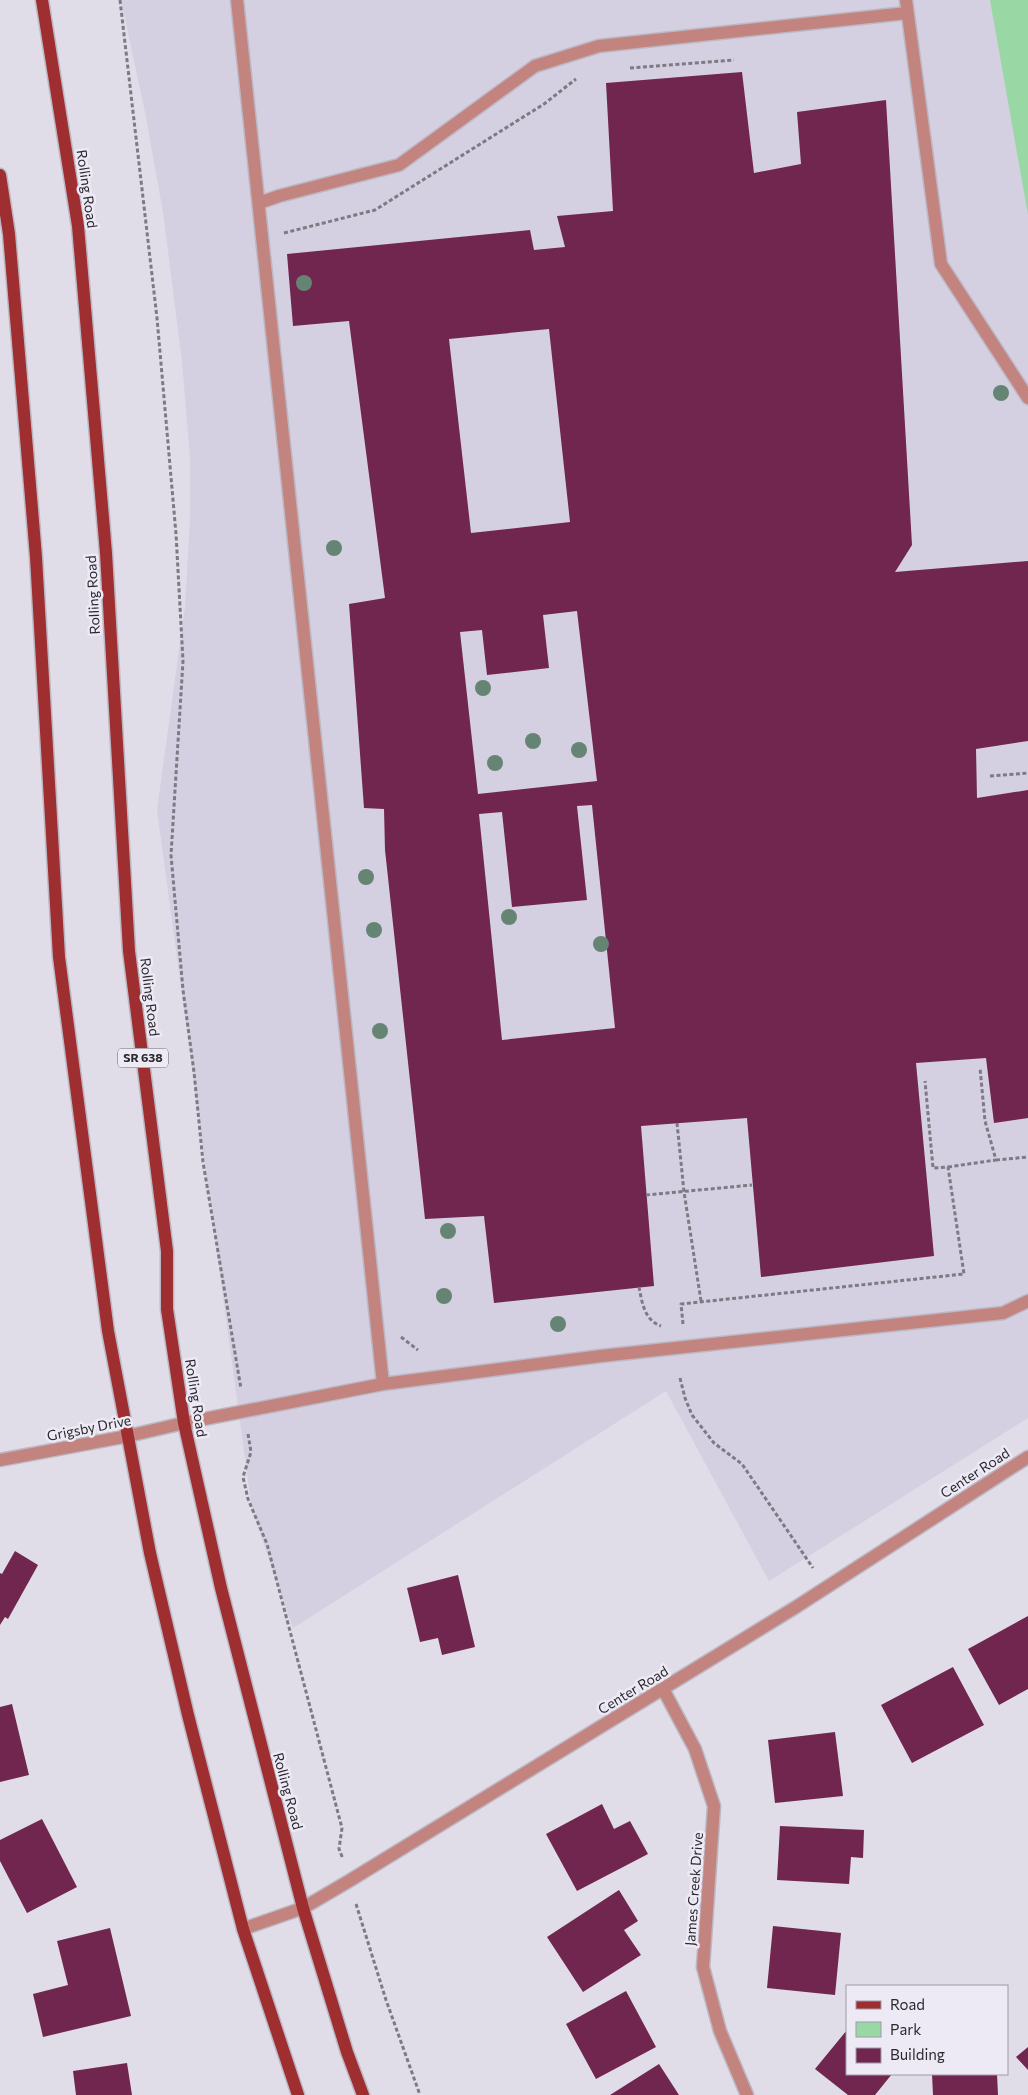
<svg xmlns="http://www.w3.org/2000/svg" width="1028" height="2095" font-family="Commissioner,sans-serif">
<rect width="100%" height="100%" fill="#e0dce8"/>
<path fill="#d5cfe2" d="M121,0H1028V1418L769,1581L666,1391L293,1628L252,1510L157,810L185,607L190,520V457L182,361L163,212L145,112Z"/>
<path fill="#99d8a5" d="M990,0H1028V215Z"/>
<path fill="#70264e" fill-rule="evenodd" d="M742,72L754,173L801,164L797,112L886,100L912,545L895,572L1028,561V741L976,749L977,798L1028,790V1118L994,1123L986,1058L916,1063L934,1256L761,1277L747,1118L641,1126L654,1286L494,1303L484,1216L425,1219L385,850L384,809L364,808L349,604L385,598L349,321L293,326L287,254L530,230L534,250L565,247L557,216L613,211L606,83ZM549,329L570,522L471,533L449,339ZM577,611L597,781L478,794L460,632L482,630L487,675L549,668L543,615ZM592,805L615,1028L502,1040L479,814L502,812L512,907L587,900L577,806Z
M15,1551L38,1565L8,1619L5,1617L0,1625V1573L2,1574Z
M458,1575L475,1647L442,1655L438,1638L420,1642L407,1588Z
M1028,1616V1689L999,1705L968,1649Z
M953,1667L984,1725L912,1763L881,1705Z
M12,1704L29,1775L0,1782V1707Z
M835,1732L843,1796L775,1803L768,1740Z
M602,1804L614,1829L630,1821L648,1854L577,1891L546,1834Z
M42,1819L77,1887L27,1913L0,1861V1840Z
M780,1826L864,1830L863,1858L851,1857L849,1884L777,1880Z
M619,1890L638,1921L624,1930L641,1955L583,1992L547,1937Z
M773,1926L841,1933L835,1995L767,1988Z
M110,1928L131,2016L43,2037L33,1994L68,1985L57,1941Z
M626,1991L656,2047L596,2079L566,2024Z
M847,2030V2074H892L875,2095H848L815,2069Z
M1028,2047V2070L1016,2057Z
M127,2063L132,2095H76L73,2071Z
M659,2064L679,2095H610Z
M932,2074H997L998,2095H933Z"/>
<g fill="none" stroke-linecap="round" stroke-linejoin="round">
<g stroke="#bcb8c3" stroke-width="15">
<path id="lane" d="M237,0L383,1384
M906,0L941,264L1028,398
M259,203L279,196L399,165L535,66L599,46L907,13
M184,1423L383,1384L601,1356L1003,1313L1028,1301"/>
</g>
<g stroke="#bcb8c3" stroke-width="15">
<path id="street" d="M0,1460L128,1436L184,1423
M663,1689L695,1749L714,1806L703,1967L720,2031L747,2095
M243,1929L303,1908L349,1881L796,1607L1028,1457"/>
</g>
<g stroke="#bcb8c3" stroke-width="15">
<path id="primary" d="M42,0L78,226L106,553L129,951L167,1251V1309L184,1423L221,1588L303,1908L347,2052L363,2095
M0,175L9,234L36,557L59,957L108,1331L150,1553L188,1715L243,1929L298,2095"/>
</g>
<path stroke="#7c7a82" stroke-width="3" stroke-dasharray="4 2.5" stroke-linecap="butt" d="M120,0L157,318L176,534L183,661L171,855L183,990L194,1072L203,1162L241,1389
M630,68L734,60
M284,233L375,210L544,104L576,79
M990,776L1028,773
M677,1123L684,1192L701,1301
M996,1160L1028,1157
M948,1167L996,1160L985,1121L980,1068
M646,1195L752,1185
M639,1287C642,1302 644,1320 661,1326
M683,1324L681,1304L964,1274L948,1167L933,1168L925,1081
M401,1337L418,1350
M680,1378L685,1398L692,1415L714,1443L742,1464L813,1568
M248,1434L251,1452L243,1477L248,1499L267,1544L342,1828L339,1849L343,1859
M356,1904L386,2000L420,2095"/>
<use href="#lane" stroke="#c38480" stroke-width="12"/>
<use href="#street" stroke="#c38480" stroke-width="12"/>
<use href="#primary" stroke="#9f2e31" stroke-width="12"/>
</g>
<g fill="#658474">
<circle cx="304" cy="283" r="8"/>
<circle cx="1001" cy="393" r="8"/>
<circle cx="334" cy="548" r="8"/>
<circle cx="483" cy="688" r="8"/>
<circle cx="533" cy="741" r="8"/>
<circle cx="579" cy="750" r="8"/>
<circle cx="495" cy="763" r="8"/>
<circle cx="366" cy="877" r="8"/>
<circle cx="509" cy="917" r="8"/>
<circle cx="374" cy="930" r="8"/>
<circle cx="601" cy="944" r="8"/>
<circle cx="380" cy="1031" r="8"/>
<circle cx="448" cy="1231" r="8"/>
<circle cx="444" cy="1296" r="8"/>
<circle cx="558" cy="1324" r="8"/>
</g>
<g text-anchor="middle" stroke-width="5" stroke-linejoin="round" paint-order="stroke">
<rect fill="#ede9f5" stroke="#646369" stroke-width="1" x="118" y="1048.5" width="50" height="19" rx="4"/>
<g font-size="12" font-weight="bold" fill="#2a292d">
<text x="143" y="1062">SR 638</text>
</g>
<g font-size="14" fill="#2a292d" stroke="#ede9f5">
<text transform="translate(87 189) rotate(82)" y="5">Rolling Road</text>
<text transform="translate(93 595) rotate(-93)" y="5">Rolling Road</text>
<text transform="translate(150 997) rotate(83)" y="5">Rolling Road</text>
<text transform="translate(196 1398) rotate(81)" y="5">Rolling Road</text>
<text transform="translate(89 1428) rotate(-11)" y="5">Grigsby Drive</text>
<text transform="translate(975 1473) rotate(-33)" y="5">Center Road</text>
<text transform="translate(633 1690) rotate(-31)" y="5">Center Road</text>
<text transform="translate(288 1791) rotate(75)" y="5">Rolling Road</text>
<text transform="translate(694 1889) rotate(-86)" y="5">James Creek Drive</text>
</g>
</g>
<rect x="846" y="1985" width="162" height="90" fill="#ede9f5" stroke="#9f9ca5"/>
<rect x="856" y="2001" width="25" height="8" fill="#9f2e31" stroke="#9f9ca5"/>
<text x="890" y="2010" font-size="15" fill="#2a292d">Road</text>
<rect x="856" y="2022" width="25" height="15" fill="#99d8a5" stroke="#9f9ca5"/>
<text x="890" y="2035" font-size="15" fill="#2a292d">Park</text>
<rect x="856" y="2048" width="25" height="15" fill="#70264e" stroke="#9f9ca5"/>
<text x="890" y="2060" font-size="15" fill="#2a292d">Building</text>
</svg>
